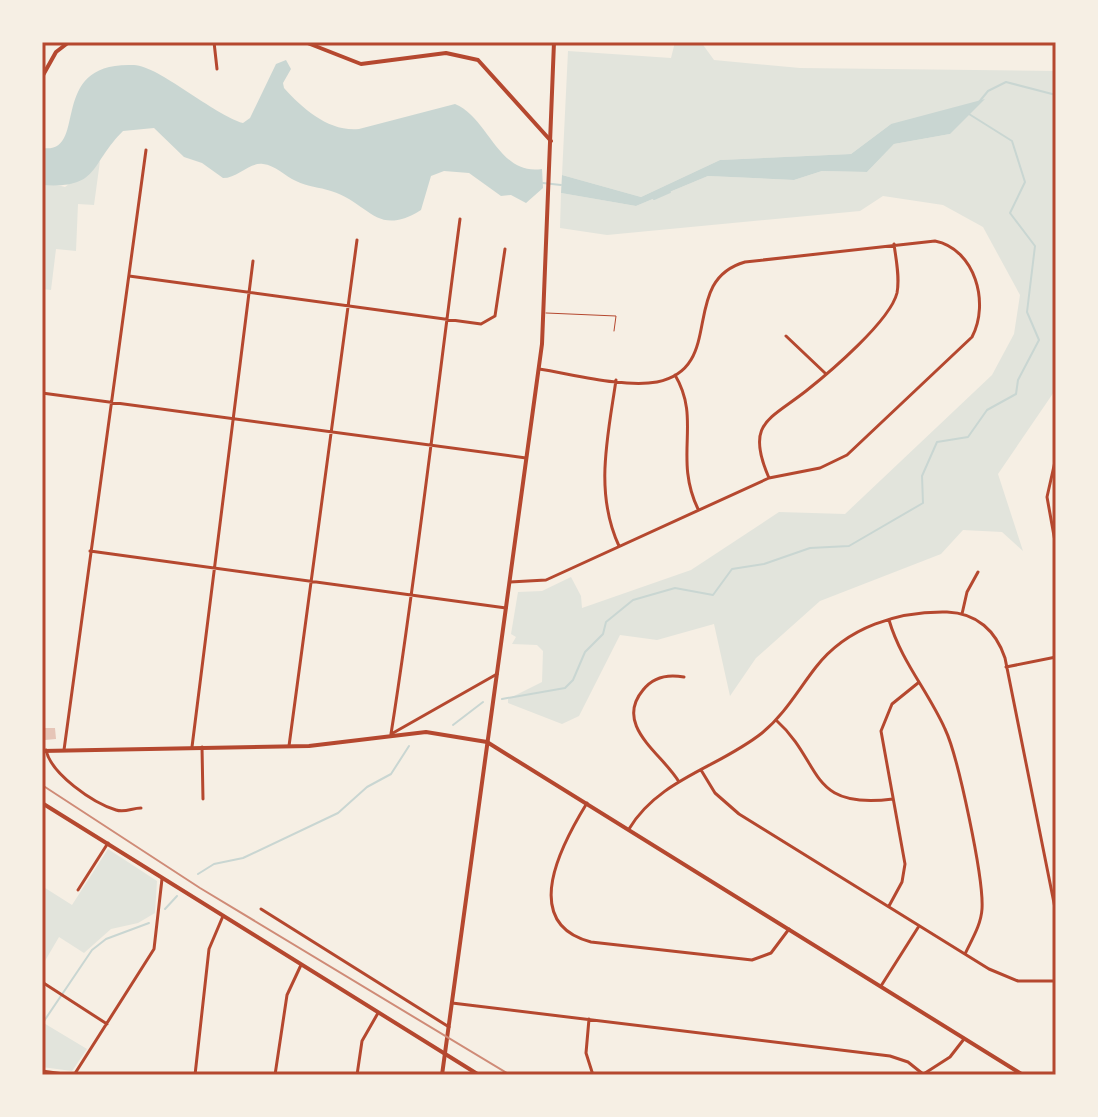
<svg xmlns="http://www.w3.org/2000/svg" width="1098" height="1117" font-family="Overpass,sans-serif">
<rect width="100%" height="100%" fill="#f6efe4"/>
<path fill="#e2e4dc" d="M675,42H701L714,60L800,68L1056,71V389L998,474L1023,551L1002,532L963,530L941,554L820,601L756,658L730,696L714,624L657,640L620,635L579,716L562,724L508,703V699L542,682L543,651L537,645L512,644L516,637L511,634L518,592L542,591L571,577L581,596L582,608L691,570L779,512L845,514L992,375L1014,334L1020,295L983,227L943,205L883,196L860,211L607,235L560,228L561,193L636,206L708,176L794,180L822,171L867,172L894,144L950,134L891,124L851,154L720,160L641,197L562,175L568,51L671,58Z
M100,161L94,205L78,204L76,251L56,249L51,290L42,289V181L65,187Z
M108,849L157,881L155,913L138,923L111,929L84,953L59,937L42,966V886L72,905Z
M42,1022L87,1049L72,1071L42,1067Z"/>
<path fill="#c9d6d2" d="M286,60L291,69L283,83L284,88C303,109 329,132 359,129L455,104C489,118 498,176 542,169L543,188L526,203L511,195L501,196L469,173L444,171L431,176L421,210C376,238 370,203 331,191C319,187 308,187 296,181C285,176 275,165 263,164C249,162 238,178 223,178L202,163L184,157L154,128L123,131C89,165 100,189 42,185V148C91,155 44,61 134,65C159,66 214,115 243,123L250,118L276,64Z
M985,99L950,134L894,144L867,172L822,171L794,180L708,176L636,206L561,193L562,175L641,197L720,160L851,154L891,124Z"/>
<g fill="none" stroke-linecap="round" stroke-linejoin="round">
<path stroke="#c9d6d2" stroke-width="2" d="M979,102L988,91L1006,82L1056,95
M543,183L561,185
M654,199L670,192
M502,699L565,688L573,680L585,652L603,634L606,622L633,600L675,588L713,595L732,569L764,564L810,548L849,546L923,503L922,476L937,442L968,437L987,410L1016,394L1018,380L1039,340L1027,312L1035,246L1010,213L1025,182L1012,141L969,114
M453,725L483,702
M198,874L214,864L243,858L338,813L367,787L391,774L409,746
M165,909L177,896
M42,1024L92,950L106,939L149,923"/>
</g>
<path fill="#e6c5b7" d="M45,728H55L56,739L45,740Z"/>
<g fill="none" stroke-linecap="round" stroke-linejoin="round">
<path stroke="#b5482f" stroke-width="1" d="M546,313L616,316L614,331"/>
<path stroke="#b5482f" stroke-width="3" d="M214,42L217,69
M129,276L481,324L495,316L505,249
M786,336L825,373
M675,375C702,420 673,457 698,509
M616,380C608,436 594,492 619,546
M42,393L526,458
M1056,457L1047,497L1056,547
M769,478C745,423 769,420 806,391C830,372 890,321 897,293C900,277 896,260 894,244
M90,551L506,608
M510,582L546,580L769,478L820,468L847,455L972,337C990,303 975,249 935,241L745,262C678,281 727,368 657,382C624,388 572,374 539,369
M962,614L967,592L978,572
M889,620C901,661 928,691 945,729C958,756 984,879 982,909C981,925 972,939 965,954
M1006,667L1056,657
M776,720C824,763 806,810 893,799
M393,733L497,674
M391,734C418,563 437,391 460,219
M289,746L357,240
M192,747L253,261
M202,747L203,799
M46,750C51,774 93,803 116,810C125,813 132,808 141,808
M64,750L146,150
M701,770L715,793L739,814L989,969L1018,981H1056
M679,782C663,754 613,726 643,690C653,677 668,674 684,677
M587,803C563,842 518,923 591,942L752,960L771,953L789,929
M629,829C659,779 718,768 762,733C785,714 798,690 816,667C847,627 898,611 947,612C977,613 996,631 1005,658L1056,913
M78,890L108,843
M889,906L902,882L905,864L881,731L892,704L918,683
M261,909L449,1027
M42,982L107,1024
M881,986L919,926
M452,1003L890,1056L908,1062L923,1074
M589,1019L586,1053L593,1075
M42,1071L71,1075
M74,1075L154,949L162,879
M195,1075L209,949L223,916
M275,1075L287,995L301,965
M357,1075L362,1041L378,1013
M922,1075L950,1057L964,1039"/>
<path stroke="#b5482f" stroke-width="4" d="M305,42L361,64L446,53L478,60L551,141
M42,77L56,52L69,42
M42,751L309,746L426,732L487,742L1023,1075
M42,803L479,1075"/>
<path stroke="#b5482f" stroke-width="4" d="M442,1075L542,344L554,42"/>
<path stroke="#cf8b77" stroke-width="2" d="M42,785L200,888L510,1075"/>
</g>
<rect width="1098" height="1117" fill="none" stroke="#f6efe4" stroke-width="88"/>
<rect x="44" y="44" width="1010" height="1029" fill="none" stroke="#b5482f" stroke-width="3"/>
</svg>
